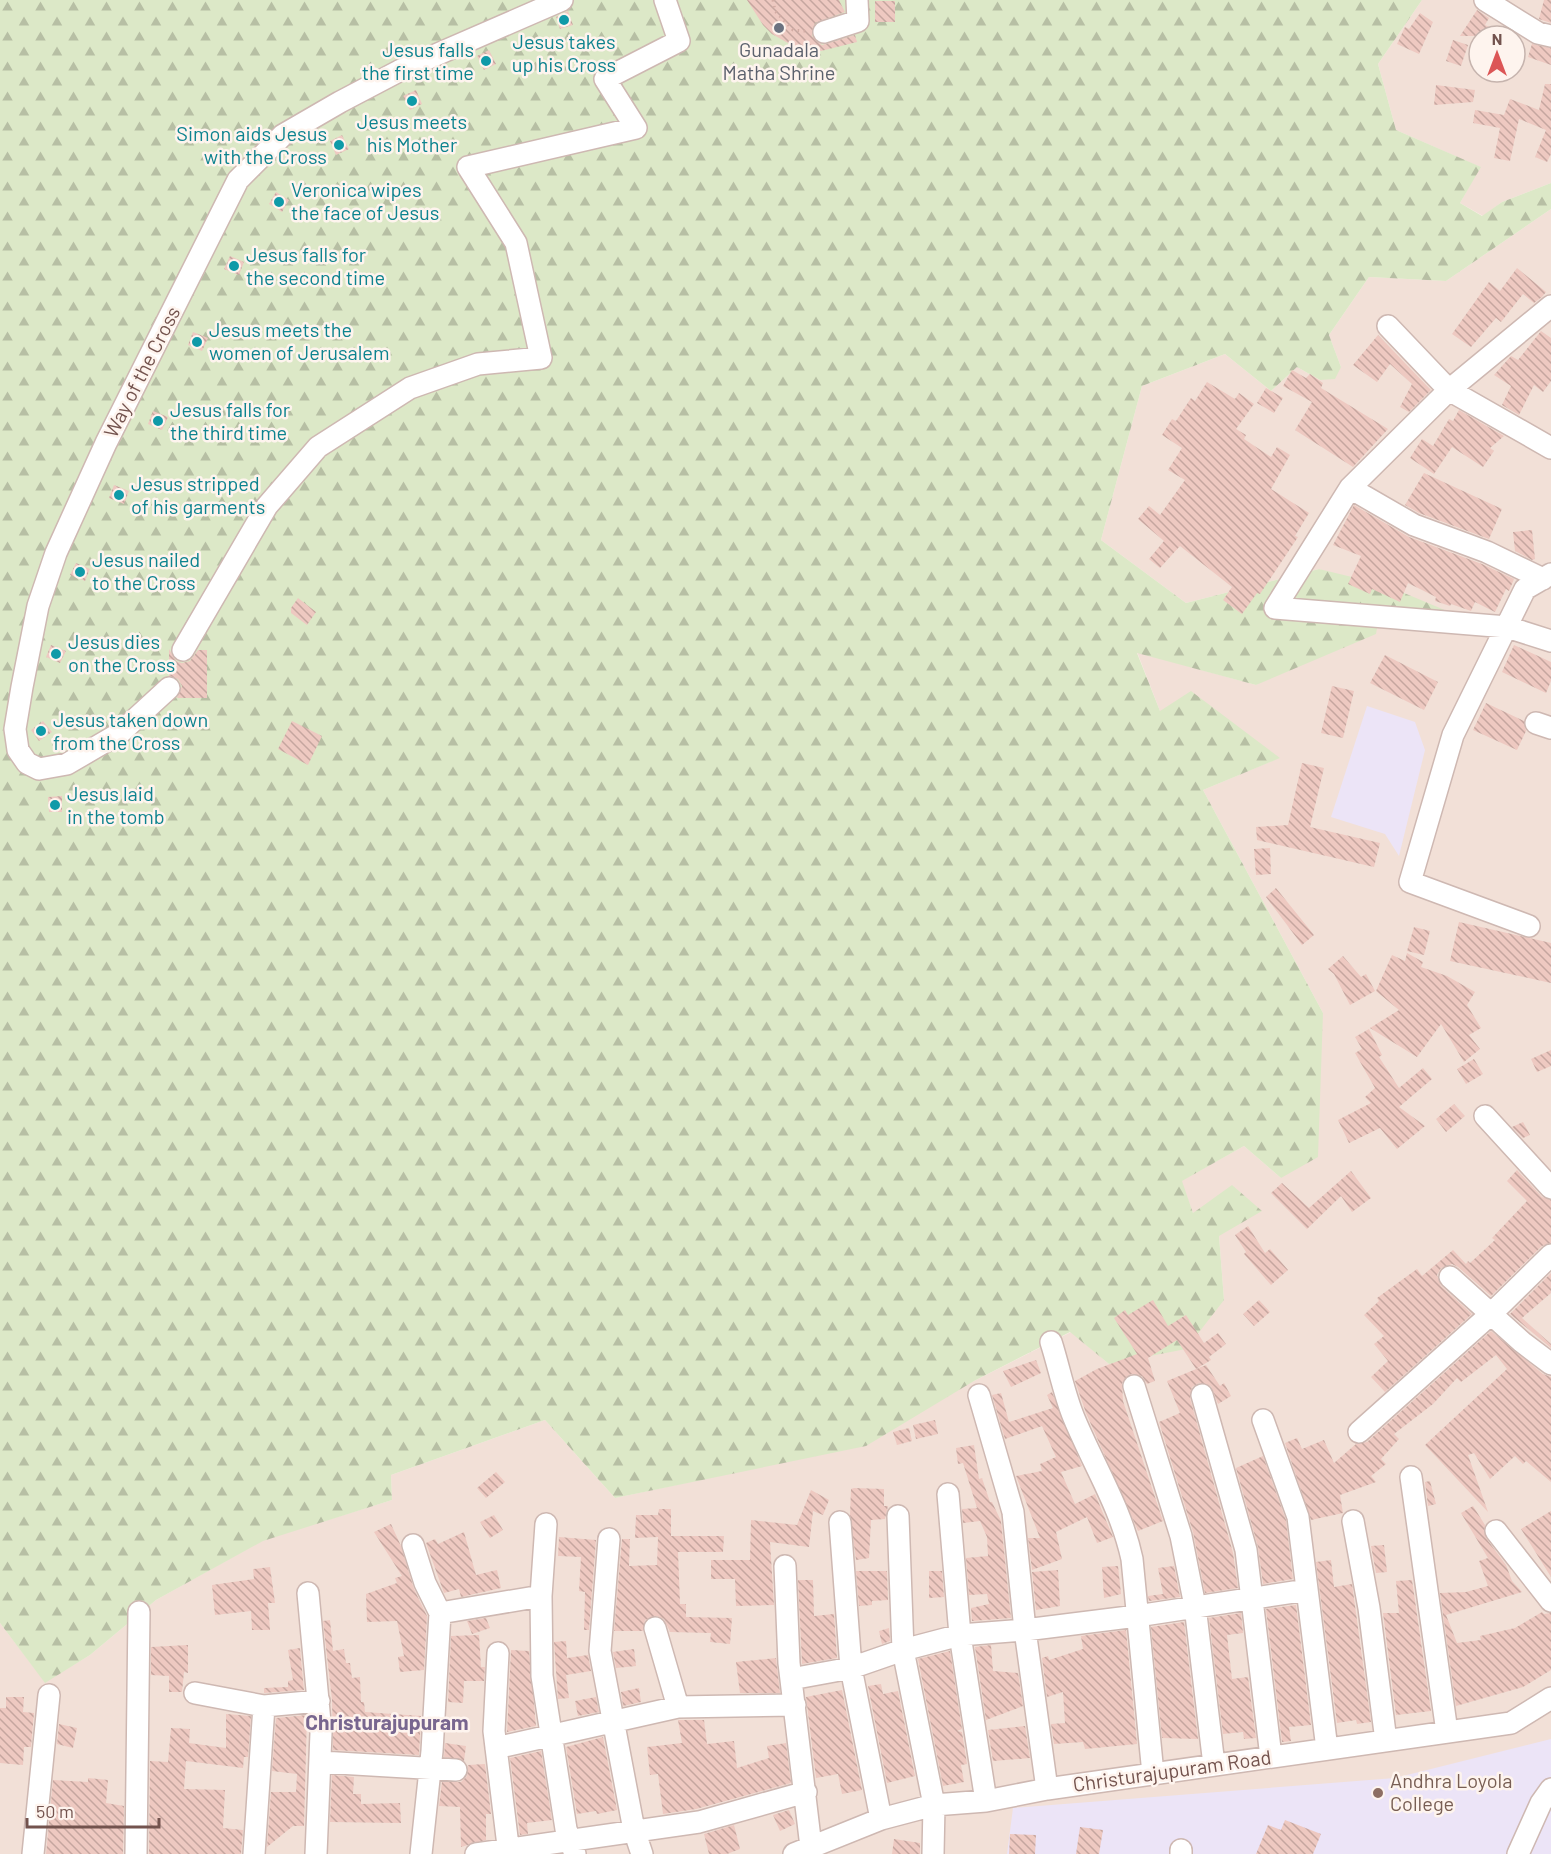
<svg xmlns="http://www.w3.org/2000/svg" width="1551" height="1854" font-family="Barlow,sans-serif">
<defs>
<pattern id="forest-firs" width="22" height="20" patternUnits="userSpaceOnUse" patternTransform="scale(1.5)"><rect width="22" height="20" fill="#dce8c7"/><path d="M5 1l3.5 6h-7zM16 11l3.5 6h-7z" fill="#b7bfa4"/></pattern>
<pattern id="building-back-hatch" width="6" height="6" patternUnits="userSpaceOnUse" patternTransform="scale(1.5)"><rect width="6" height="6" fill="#eec9c1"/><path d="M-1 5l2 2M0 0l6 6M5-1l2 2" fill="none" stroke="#c5a69f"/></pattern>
</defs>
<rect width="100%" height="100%" fill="#fbefe8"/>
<path fill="#f2e0d7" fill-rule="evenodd" d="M1422,0H1551V183L1502,202L1483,216L1460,203L1480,167L1396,130L1378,64ZM1479,36H1515V72H1479Z
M1551,209V1854H0V1623L45,1682L90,1655L156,1600L263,1540L392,1500L391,1475L545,1420L615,1498L732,1473L974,1381L1071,1332L1109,1364L1224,1300L1219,1236L1193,1213L1181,1181L1244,1146L1281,1178L1323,1013L1203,790L1279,758L1160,711L1137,652L1256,685L1381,605L1456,616L1319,569L1186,603L1101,540L1142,386L1225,354L1271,391L1297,367L1320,380L1341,367L1329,335L1369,277L1446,281Z"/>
<path fill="#ece4f7" d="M1367,706L1415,722L1425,750L1399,856L1385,834L1331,817Z
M1551,1739V1854H1007L1013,1808L1395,1778Z"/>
<path fill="url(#forest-firs)" d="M0,0H1422L1378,64L1396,130L1481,167L1460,203L1482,216L1502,202L1551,183V209L1446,281L1369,277L1329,335L1341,367L1335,379L1320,380L1297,367L1271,391L1225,354L1142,386L1101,540L1186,603L1319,569L1385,585L1459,616L1381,605L1376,634L1256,685L1137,653L1160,711L1191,691L1280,758L1203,790L1323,1013L1318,1157L1281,1178L1244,1146L1182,1181L1193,1213L1232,1185L1262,1211L1219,1236L1224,1300L1186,1349L1109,1364L1070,1332L974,1381L866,1446L615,1498L545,1420L391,1475L392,1500L263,1541L156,1600L90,1655L45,1683L0,1623Z"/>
<path fill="url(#building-back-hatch)" d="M747,0H839L845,12L815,23L812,36L822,45L855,35L857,42L821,51L795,47L772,34L763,25Z
M1544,0H1551V23L1539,19Z
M875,1H895V22H875Z
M1477,10L1489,18L1485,25L1508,36H1460Z
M568,11L573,25L560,29L556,17Z
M1420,13L1433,22L1419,54L1397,44L1405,27L1409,29Z
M1453,40L1468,45L1461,66L1446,61Z
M1532,44L1551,48V65L1528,57Z
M489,50L496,64L484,70L477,56Z
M1545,84H1551V154L1547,162L1535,157L1546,130L1519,119L1510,161L1494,158L1500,128L1473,123L1475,110L1504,115L1510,99L1539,110Z
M1436,85L1475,90L1473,102L1434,105Z
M416,90L422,104L410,110L403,96Z
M342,135L349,149L336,155L330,141Z
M276,192L289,200L282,212L269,204Z
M230,256L244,262L239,275L224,269Z
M1517,268L1546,292L1542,297L1534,303L1523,294L1501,322L1496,318L1471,347L1452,334L1489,282L1500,291Z
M1541,331L1551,338V381L1543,392L1534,385L1519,415L1502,405L1511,386L1494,375L1511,356L1518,360Z
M193,332L208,338L202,351L188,345Z
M1378,335L1431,390L1409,412L1400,407L1412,384L1390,364L1377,382L1353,365Z
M1292,370L1306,378L1310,374L1323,383L1321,388L1388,429L1353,467L1295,430L1312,402L1283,386Z
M1207,382L1235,399L1239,393L1254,404L1236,429L1246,435L1244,439L1271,457L1277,447L1290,455L1271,489L1309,513L1295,536L1298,537L1260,594L1257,593L1242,614L1223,600L1232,587L1180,546L1160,568L1149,559L1164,541L1138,519L1149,506L1160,515L1185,480L1168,470L1182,448L1162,435L1172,419L1176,421L1191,398L1195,401Z
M1266,388L1283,398L1274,413L1257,403Z
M1459,410L1504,436L1490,448L1494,451L1483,467L1452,447L1434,474L1410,458L1422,439L1433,446L1449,419L1453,421Z
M153,411L168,417L162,430L148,424Z
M1424,473L1502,509L1489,539L1419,513L1405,505Z
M114,485L129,491L124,504L109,498Z
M1354,505L1409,537L1482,564L1514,579L1509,591L1506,589L1495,612L1475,602L1471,611L1451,604L1450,606L1435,601L1436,597L1408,583L1400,602L1372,589L1370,594L1348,584L1361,556L1333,545Z
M1532,530L1535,559L1532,560L1515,551L1513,532Z
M76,563L90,569L85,581L70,575Z
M298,598L316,612L307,625L291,613V608Z
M51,645L66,651L60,663L46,657Z
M1514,645L1551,662V681L1546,693L1502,672Z
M169,649L176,661L182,663L190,661L198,650H207V698H177L182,686L178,679L169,676Z
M1385,655L1438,682L1424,710L1370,683Z
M1332,686L1354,691L1343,738L1321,733Z
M1486,703L1524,721L1526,731L1517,750L1473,730Z
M43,721L52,732L39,741L31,730Z
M292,721L322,736L308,765L278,749Z
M1302,763L1324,768L1310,827L1380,843L1374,867L1257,840L1256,827L1288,825Z
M62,796V812H49L48,797Z
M1270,848L1271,874L1256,875L1254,849Z
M1276,888L1314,935L1302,945L1266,897Z
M1459,922L1551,943V983L1450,961Z
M1414,927L1430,931L1424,955L1407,951Z
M1407,953L1423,962L1421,967L1447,976L1475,992L1467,1005L1481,1028L1469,1035L1480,1049L1464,1062L1441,1024L1417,1057L1370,1028L1399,1010L1376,991L1392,955L1405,961Z
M1343,956L1361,977L1366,974L1375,991L1350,1005L1334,974L1328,969Z
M1369,1029L1382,1055L1379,1057L1399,1088L1423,1068L1432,1079L1399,1107L1425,1126L1397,1149L1380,1128L1349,1143L1338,1120L1371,1103L1365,1097L1375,1088L1355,1053L1362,1049L1355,1037Z
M1551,1050V1066L1537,1072L1531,1059Z
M1474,1059L1483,1074L1466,1084L1457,1069Z
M1454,1104L1465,1116L1446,1132L1436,1119Z
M1523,1122L1530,1135L1523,1138L1512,1127Z
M1517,1170L1542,1197L1551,1200V1243L1542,1246L1491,1296L1458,1267L1452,1264L1441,1268L1437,1275L1441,1286L1472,1314L1385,1392L1371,1377L1388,1361L1374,1344L1384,1336L1364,1315L1379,1301L1377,1298L1417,1269L1422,1276L1453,1250L1466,1264L1468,1261L1470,1263L1495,1240L1492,1238L1527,1201L1507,1181Z
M1351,1171L1371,1198L1352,1212L1341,1196L1307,1229L1271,1193L1282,1183L1309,1208Z
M1248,1226L1265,1253L1270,1249L1288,1270L1271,1285L1244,1254L1246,1252L1235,1235Z
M1551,1273V1293L1522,1318L1551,1344V1348L1510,1314Z
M1153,1300L1168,1326L1186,1315L1204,1343L1218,1333L1226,1344L1209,1357L1211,1360L1196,1369L1177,1340L1148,1358L1155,1381L1147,1384L1142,1376L1131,1374L1122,1383L1123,1401L1163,1521L1138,1531L1086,1413L1075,1381L1097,1369L1137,1354L1114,1318L1125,1310L1128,1315Z
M1259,1300L1270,1312L1254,1326L1243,1314Z
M1491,1331L1543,1374L1551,1377V1482L1526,1461L1523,1464L1515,1456L1490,1479L1474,1453L1468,1455L1488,1512L1425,1445L1507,1369L1496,1355L1461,1382L1457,1378L1433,1404L1394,1434L1399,1439L1381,1459L1386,1464L1371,1476L1376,1482L1340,1495L1343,1513L1311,1520L1285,1443L1297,1438L1302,1449L1324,1440L1334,1463L1356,1444L1367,1442Z
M1036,1360L1041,1373L1011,1387L1003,1371Z
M1206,1365L1220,1386L1224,1383L1231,1396L1218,1404L1211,1386L1199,1383L1192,1387L1190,1398L1233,1553L1238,1588L1205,1593L1193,1532L1159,1422L1180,1413L1167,1381Z
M1052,1392L1082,1466L1061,1472L1075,1504L1095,1494L1113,1537L1097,1543L1087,1517L1056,1532L1062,1559L1032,1570L1028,1538H1040L1016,1476L1042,1471L1040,1464L1056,1457L1042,1426L1005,1439L992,1395L1001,1393L1009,1422L1053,1408L1047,1395Z
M935,1420L938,1434L916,1439L913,1425Z
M909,1428L912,1441L897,1445L893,1432Z
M974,1445L979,1479L982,1478L990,1502H992L1001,1521L1011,1618L972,1621L971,1608L989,1604L987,1594L969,1595L966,1558L988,1556L987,1537L980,1521L963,1523L962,1509L977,1508L963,1463L958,1464L956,1448Z
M1263,1456L1286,1520L1293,1579L1263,1584L1258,1547L1236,1468Z
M496,1472L505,1482L486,1498L477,1488Z
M1430,1481L1436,1504L1428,1506L1425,1482Z
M854,1488L884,1489V1506H888L885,1519L871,1520L869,1558L856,1560L850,1515L851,1489Z
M811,1490L829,1500L823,1515L813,1511L809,1547L770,1542L774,1605L736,1606L735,1579H711V1560H750L751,1520L797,1525Z
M1473,1506L1485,1525L1486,1538L1506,1565L1512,1581L1522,1592L1446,1615L1457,1643L1481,1640L1480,1636L1515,1628L1542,1612L1544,1614L1551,1613V1670L1523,1687L1456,1706L1440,1593L1466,1592L1488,1586L1479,1561L1488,1558L1461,1513Z
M659,1509H671V1536H724L723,1552H678L680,1604H686V1617L732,1618L730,1644L710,1642L711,1633L670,1632L664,1619L657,1616L645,1620L643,1631H614L622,1539H630L629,1566L657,1565L658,1537L635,1538L636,1515H658Z
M1551,1511V1577L1521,1529Z
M494,1515L503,1530L490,1538L480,1522Z
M391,1524L401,1546L414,1589L427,1616L424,1670L400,1672L398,1657L404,1656L397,1621L367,1622L366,1594L397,1583L395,1578L402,1576L374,1532Z
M464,1532L476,1575L497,1570L501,1588L461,1597L459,1589L444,1593L426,1543L435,1539L438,1544Z
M559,1537L596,1540L589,1630H584L585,1592L579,1591L581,1557L558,1556Z
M1384,1545L1387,1572L1376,1573L1371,1546Z
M1331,1560L1334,1587L1352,1584L1371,1722L1357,1724L1356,1720L1337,1723L1316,1562Z
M1118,1566L1121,1594L1104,1598L1102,1567Z
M1174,1566L1180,1597L1149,1601L1148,1596L1163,1594L1158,1568Z
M270,1567L275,1603H268L270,1630H252L251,1611L215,1615L212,1585L254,1579L253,1569Z
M1058,1570L1060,1606L1036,1610L1032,1572Z
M856,1571H887L888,1600L872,1601V1605L859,1606Z
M929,1571H942L944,1597L929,1598Z
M798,1580H813L814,1616L834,1614L837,1658L802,1664Z
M1412,1580L1431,1711L1396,1715L1383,1613H1399L1396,1581Z
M1296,1605L1311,1725L1289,1727L1291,1741L1282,1742L1266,1609Z
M1241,1613L1243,1633L1227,1635L1232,1679L1248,1677L1256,1738L1244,1739L1243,1732L1223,1734L1209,1618Z
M486,1618L490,1628L472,1634L467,1621Z
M330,1620L333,1651L344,1649L346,1663H350L352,1678L360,1677L361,1702H364L365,1712L421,1716L419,1755L333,1750L332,1700L323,1621Z
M1184,1622L1198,1739L1162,1738L1151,1627Z
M889,1628L890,1641L882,1644L879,1631Z
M1126,1630L1137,1744L1085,1749L1083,1742L1054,1744L1051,1724L1065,1723L1063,1692L1047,1697L1042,1658L1048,1656L1049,1660L1083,1649L1081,1636Z
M479,1635L481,1667H485L484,1681H464L463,1703L448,1702L451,1636Z
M566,1641L567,1658L588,1655L591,1671L566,1675L569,1698L558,1699L554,1642Z
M188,1645V1673L184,1672L182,1692H169V1676L151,1675V1647Z
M991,1645L993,1671L1018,1673L1023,1706L986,1720L975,1647Z
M300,1648L304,1690L264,1693V1688L288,1687V1681L293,1680L288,1650Z
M634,1649L636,1666L616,1668L613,1652Z
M511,1650L529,1651L536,1726L507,1732Z
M950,1651L962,1729L957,1731L962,1732L967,1764L961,1765L964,1782L943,1786L918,1659Z
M776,1658L780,1693H740L736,1662Z
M881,1684L883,1694L898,1691L915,1776L887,1783L868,1686Z
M639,1688L641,1702L623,1706L621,1692Z
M842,1690L862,1790L842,1794L838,1774L816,1778L806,1697Z
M6,1697H24L23,1712L34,1713L31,1747H24L23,1765L0,1763V1708H6Z
M596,1697L599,1712L578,1716L575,1701Z
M226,1714L251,1716L248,1757H244L243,1768L186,1761L184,1789L225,1790L223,1828L243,1830L241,1854H149L150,1761L168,1762L171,1728L190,1729L189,1743L226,1748Z
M307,1715L304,1826H293L267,1847L271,1792H296L297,1774L272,1771L276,1718Z
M678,1720H704L707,1744L734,1741L737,1768L769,1758L767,1746L786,1743L791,1783L696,1809L663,1814L658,1774L650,1775L647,1747L682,1743Z
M59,1724L77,1728L73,1748L57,1744Z
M1025,1726L1030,1758L993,1761L988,1730Z
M603,1737L617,1810L597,1814L596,1811L577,1814L566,1747Z
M445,1743L466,1746L464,1761L444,1757Z
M541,1751L552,1820L527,1823L528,1834L520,1835L510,1758Z
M485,1764L491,1814H486V1840L461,1847L460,1807L439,1806L442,1782H461L467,1776L468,1765Z
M332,1775L354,1777L353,1794H361V1804L400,1803L401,1823L330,1822Z
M88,1778L108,1780L106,1803L124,1806L123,1854H46L53,1780L88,1782Z
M789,1810L795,1824L780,1831L773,1815Z
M1285,1820L1321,1834L1313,1854H1256L1268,1825L1281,1830Z
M734,1825L740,1849L727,1854H709L704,1834Z
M1080,1827L1103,1830L1099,1854H1076Z
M1010,1834L1036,1835L1035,1854H1009Z
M894,1839L920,1843V1854H892Z"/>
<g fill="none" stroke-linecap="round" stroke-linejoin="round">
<g stroke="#ceb8b2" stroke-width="24">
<path id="minor" d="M1485,0L1538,33L1551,36
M824,32L858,21L857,0
M1551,306L1449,390L1350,488L1275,608L1507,627L1551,641
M1388,326L1449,390L1551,448
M1350,488L1414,525L1487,552L1543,579
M183,650L267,506L318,447L410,388L478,364L541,358L516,243L468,167L636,128L605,79L679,41L665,0
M169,688L120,733L67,764L39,769L27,763L18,750L15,729L22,687L38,606L56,553L106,443L238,180L283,135L340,102L399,71L562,0
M1536,723L1551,728
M1529,926L1410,882L1453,735L1525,589L1551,574
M1485,1116L1551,1188
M1450,1277L1522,1342L1551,1364
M1051,1342C1059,1367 1064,1394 1074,1418C1094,1466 1121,1508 1132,1559L1153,1774
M1134,1386L1181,1536L1195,1606L1214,1765
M979,1395L1013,1512L1025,1630L1047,1789
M1202,1395L1246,1550L1271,1757
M1263,1420L1298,1517L1327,1749
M1359,1432L1491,1314L1551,1255
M1411,1477L1447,1732
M948,1494L960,1635L986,1801
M898,1516L903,1650L934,1805L933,1854
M1353,1521L1369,1608L1386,1741
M840,1522L851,1668L881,1819
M546,1524L541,1596L542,1676L566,1829L575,1854
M1496,1531L1551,1601
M609,1539L600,1651L634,1830L642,1854
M413,1545L425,1583L440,1613L432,1751L421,1854
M785,1566L789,1663L811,1847
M308,1593L321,1733L316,1854
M440,1613L541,1596
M655,1628L678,1707
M498,1653L494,1731L509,1854
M791,1679L851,1668L903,1650L960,1635L1025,1630L1137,1616L1307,1590
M195,1693L264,1706L319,1701
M496,1748L678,1707L795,1705
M321,1762L456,1770
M1181,1850V1854
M33,1854L49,1695
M136,1854L139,1612
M254,1854L264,1706
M476,1854L699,1822L806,1792
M794,1854L881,1819L934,1805L986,1801L1047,1789L1511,1723L1551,1698
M1518,1854L1541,1803L1551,1789"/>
</g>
<path stroke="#d3aca4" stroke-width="3" stroke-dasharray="1.5 4.5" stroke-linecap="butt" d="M773,0L775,11L793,30L805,31"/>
<use href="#minor" stroke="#fff" stroke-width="21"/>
</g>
<g fill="#0f9aa8" stroke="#fef4ee" stroke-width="2">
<circle cx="564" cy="20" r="6"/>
<circle cx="486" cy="61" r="6"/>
<circle cx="412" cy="101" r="6"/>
<circle cx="339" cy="145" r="6"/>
<circle cx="279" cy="202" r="6"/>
<circle cx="234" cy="266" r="6"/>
<circle cx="197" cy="342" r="6"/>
<circle cx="158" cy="421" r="6"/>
<circle cx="119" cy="495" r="6"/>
<circle cx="80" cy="572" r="6"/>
<circle cx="56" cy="654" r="6"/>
<circle cx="41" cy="731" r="6"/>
<circle cx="55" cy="805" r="6"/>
</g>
<circle fill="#6b7280" stroke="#fef4ee" stroke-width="2" cx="779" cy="28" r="6"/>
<circle fill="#8d6e63" stroke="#fef4ee" stroke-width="2" cx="1378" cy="1793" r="6"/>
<g text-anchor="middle" stroke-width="5" stroke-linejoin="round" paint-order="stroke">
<g font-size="20" fill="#0d838f" stroke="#fef4ee" text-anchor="start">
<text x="564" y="49" text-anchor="middle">Jesus takes<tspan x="564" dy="23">up his Cross</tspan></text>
<text x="474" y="57" text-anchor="end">Jesus falls<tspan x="474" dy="23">the first time</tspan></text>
<text x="412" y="129" text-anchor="middle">Jesus meets<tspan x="412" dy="23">his Mother</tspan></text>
<text x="327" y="141" text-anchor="end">Simon aids Jesus<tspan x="327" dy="23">with the Cross</tspan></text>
<text x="291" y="197">Veronica wipes<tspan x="291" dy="23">the face of Jesus</tspan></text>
<text x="246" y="262">Jesus falls for<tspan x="246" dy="23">the second time</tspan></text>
<text x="209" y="337">Jesus meets the<tspan x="209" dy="23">women of Jerusalem</tspan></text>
<text x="170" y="417">Jesus falls for<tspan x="170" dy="23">the third time</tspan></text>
<text x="131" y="491">Jesus stripped<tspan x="131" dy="23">of his garments</tspan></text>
<text x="92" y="567">Jesus nailed<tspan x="92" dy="23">to the Cross</tspan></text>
<text x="68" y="649">Jesus dies<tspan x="68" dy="23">on the Cross</tspan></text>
<text x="53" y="727">Jesus taken down<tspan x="53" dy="23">from the Cross</tspan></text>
<text x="67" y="801">Jesus laid<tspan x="67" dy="23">in the tomb</tspan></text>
</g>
<g font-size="20" fill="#5b616d" stroke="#fef4ee">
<text x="779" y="57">Gunadala<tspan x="779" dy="23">Matha Shrine</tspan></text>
</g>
<g font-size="20" fill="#73534e" stroke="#fef4ee">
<text transform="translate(142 372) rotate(-63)" y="7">Way of the Cross</text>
<text transform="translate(1172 1771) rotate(-8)" y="7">Christurajupuram Road</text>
</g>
<g font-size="20" fill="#785e54" stroke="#fef4ee" text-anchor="start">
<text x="1390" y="1788">Andhra Loyola<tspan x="1390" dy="23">College</tspan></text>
</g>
<g font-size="21" font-weight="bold" fill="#78668f" stroke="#fef4ee">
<text x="387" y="1730">Christurajupuram</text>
</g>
</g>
<g transform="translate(1497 54)"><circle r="28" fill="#fef4ee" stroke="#c6b4ae" stroke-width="1.5"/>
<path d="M0-4.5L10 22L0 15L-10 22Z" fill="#dc5656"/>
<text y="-9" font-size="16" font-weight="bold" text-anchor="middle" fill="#73534e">N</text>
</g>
<path d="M27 1818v9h132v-9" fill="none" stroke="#73534e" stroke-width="3"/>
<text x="36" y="1818" font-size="18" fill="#73534e" stroke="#fef4ee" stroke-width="4.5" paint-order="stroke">50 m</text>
</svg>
